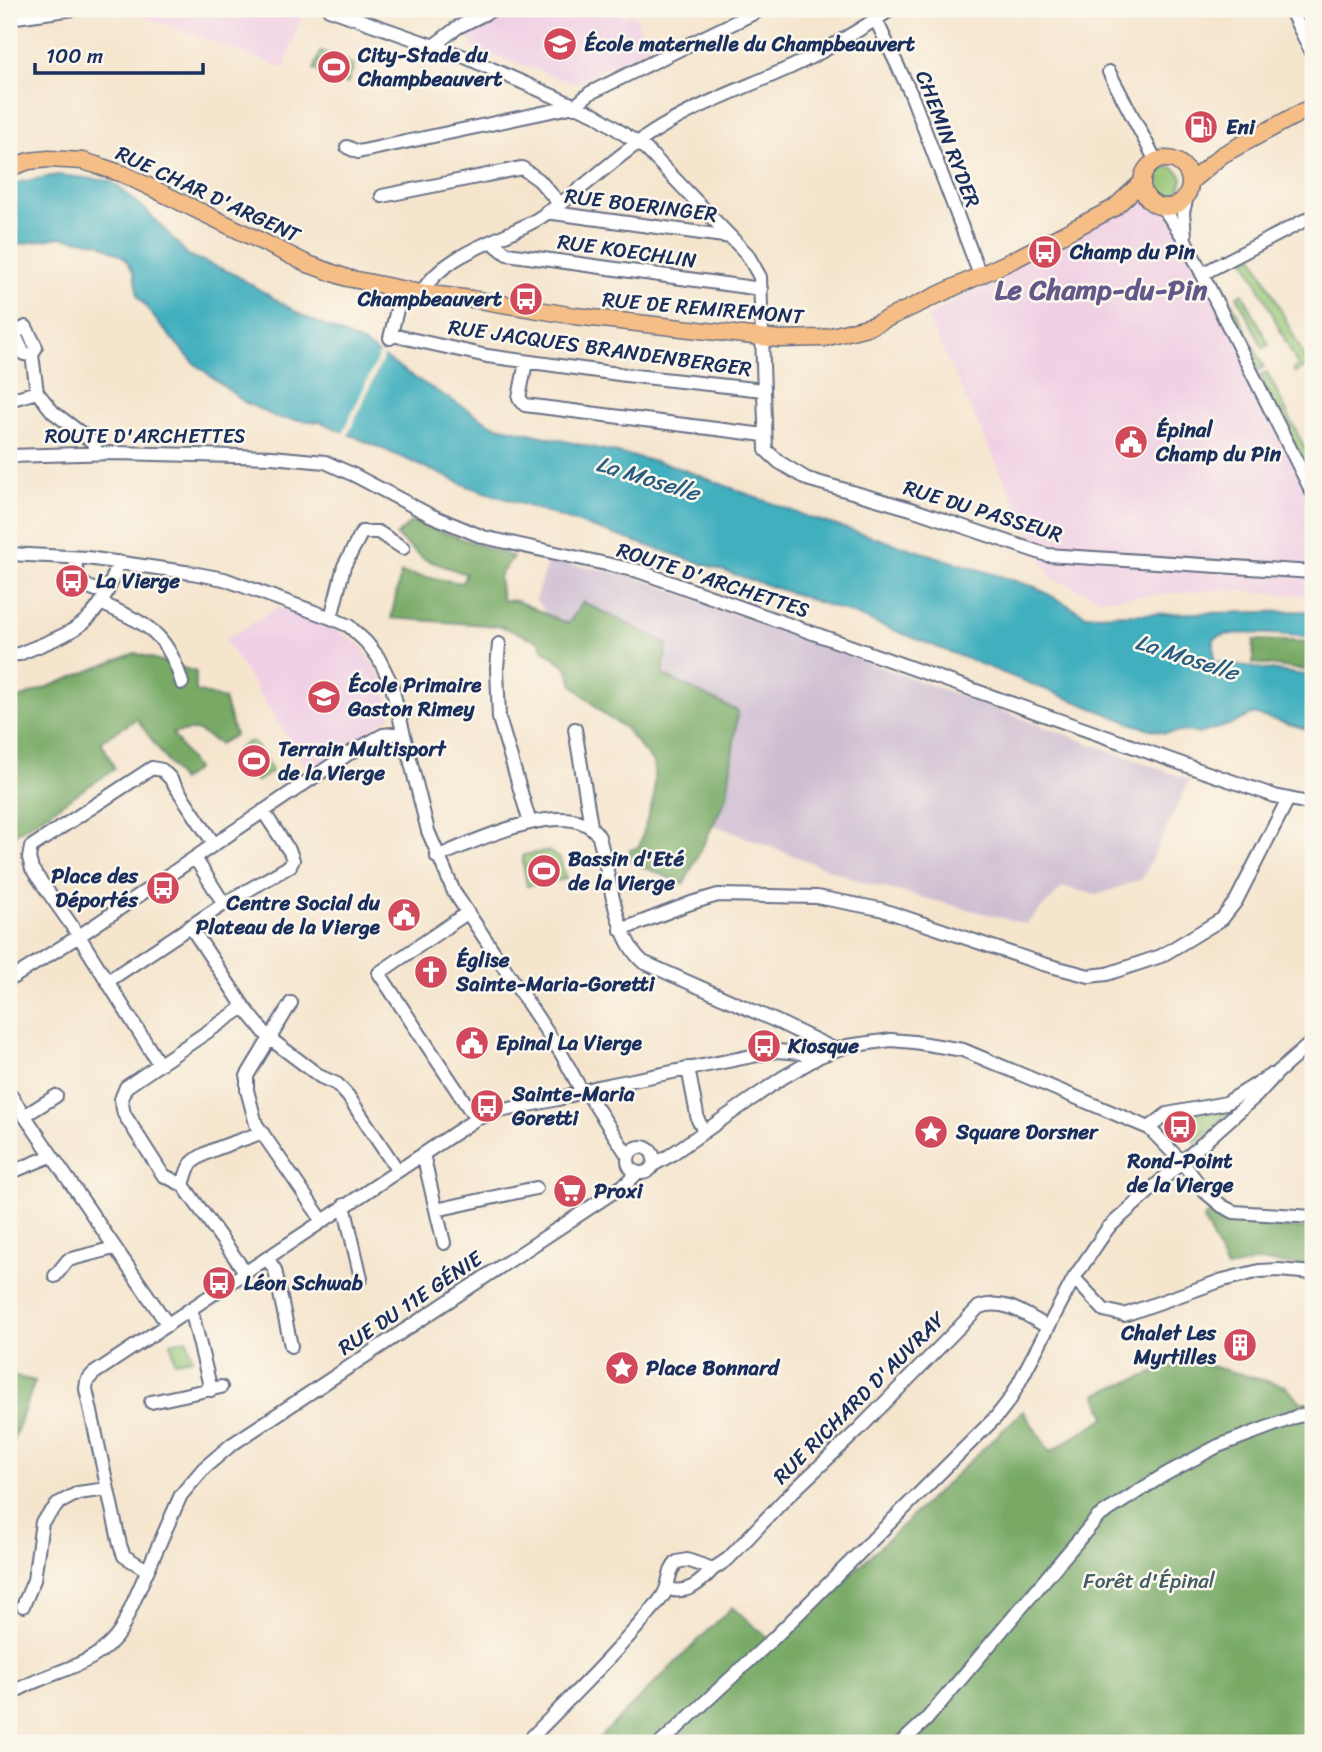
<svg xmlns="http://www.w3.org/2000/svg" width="1322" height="1752" font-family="Sriracha,sans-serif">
<rect width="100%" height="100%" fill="#fbf7ec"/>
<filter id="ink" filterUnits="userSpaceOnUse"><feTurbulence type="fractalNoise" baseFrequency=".0143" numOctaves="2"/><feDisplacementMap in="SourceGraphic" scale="14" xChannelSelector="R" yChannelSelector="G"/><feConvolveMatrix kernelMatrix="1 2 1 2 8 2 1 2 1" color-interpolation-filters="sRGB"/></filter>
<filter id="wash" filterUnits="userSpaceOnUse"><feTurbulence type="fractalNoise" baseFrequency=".00686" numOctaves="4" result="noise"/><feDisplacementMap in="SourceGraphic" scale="28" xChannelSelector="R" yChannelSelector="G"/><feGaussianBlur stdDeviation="1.57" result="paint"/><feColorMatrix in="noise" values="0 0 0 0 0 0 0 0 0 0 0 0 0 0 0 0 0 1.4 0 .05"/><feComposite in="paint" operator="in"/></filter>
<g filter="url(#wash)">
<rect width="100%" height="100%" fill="#f5e5cd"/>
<path fill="#f0d0e4" d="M148,9H304L284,68L144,17Z
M512,9H618L623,17L634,13L649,47L641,54L574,83L472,48L469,33Z
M1165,182L1313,464V596L1220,590L1103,599L1051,578L927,317Z
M278,607L328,625L361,646L383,679L391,716L309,771L225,640Z"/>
<path fill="#cebed1" d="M548,561L627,574L1190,780L1142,879L1097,895L1063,887L1026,924L862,882L714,825L535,599Z"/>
<path fill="#95c575" stroke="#587a6a" stroke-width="2" d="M321,51L354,65L347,84L314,70Z
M1154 181a14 14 0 1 1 28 0a14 14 0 1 1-28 0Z
M1253,255L1309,366L1295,373L1293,369L1298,366L1245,259Z
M1217,273L1264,367L1257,370L1210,277Z
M1243,293L1269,345L1263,348L1237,296Z
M1267,372L1312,463L1306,466L1260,376Z
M248,742H253L271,768V772L257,781L254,780L237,755V750Z
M548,851L560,859L566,879L527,886L523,864V855Z
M1248,1095L1195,1142L1175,1117L1214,1110Z
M187,1339L192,1358L175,1362L171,1343Z"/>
<path fill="#78aa66" stroke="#4a6c62" stroke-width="2" d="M412,521L513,557L499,576L502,600L517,601L568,624L583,602L667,643L663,675L738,711L727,796L684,884L631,862L630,850L639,847L654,797V764L625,728L606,716L573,685L567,667L544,650L539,641L500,626L391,618L401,573L462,583L466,574L424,559L396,536Z
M1254,640L1313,642V671L1253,663Z
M135,653L196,672V691L224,699L235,735L219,744L197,730L172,733L196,769L181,781L137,719L101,741L115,769L14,835L11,857L9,858V702Z
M1212,1210C1246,1228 1276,1227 1313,1229V1267L1257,1261L1227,1269L1203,1219Z
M9,1342L13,1376L35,1381L9,1452Z
M1188,1360L1285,1386L1301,1402H1313V1743H594L732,1607L776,1645L1023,1411L1050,1452L1106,1417L1096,1394Z"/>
<path fill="#41afbe" stroke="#2e6f8e" stroke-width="2" d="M57,175L111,181L146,210L188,255L232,273L303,316L364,344L415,378L493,425L671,465L808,517L1035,587L1086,615L1313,611V637C1292,636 1229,628 1214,639V662L1313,676V731L1253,714L1232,724L1198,734L1191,731L1165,733L1136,725L845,611L470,487L321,422L278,418L244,402L194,363L160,325L138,296L134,273L125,258L99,243L60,237L9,246V184Z"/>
<path fill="#f5e5cd" d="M381,351L385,354L347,437L342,435Z"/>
</g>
<g filter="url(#ink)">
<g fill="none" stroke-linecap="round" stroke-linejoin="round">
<g stroke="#676f85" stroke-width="16">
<path id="minor" d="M329,9L465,57L596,115L646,149L747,254L760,277L766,450L779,462L807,479L911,509L1047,555L1313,572
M1290,9L1313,55
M9,18L74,9
M876,20L911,94L980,275
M433,46L458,27L494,9
M1109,72L1156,161
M347,147L358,152L575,106L590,93L762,9
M382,196L522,168L539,180L559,203
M1162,206L1185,240L1313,494
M546,212L731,237
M1185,236L1183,212L1188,193
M492,242L507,254L761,289
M1202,274L1313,216
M421,293C445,253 497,242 536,220C580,194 616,154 660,128C701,103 747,87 791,67C826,51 859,30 892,9
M392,335L487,356L626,375L763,390
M390,338L402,289
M32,355L24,354L14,333L26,327L36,347L32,355L37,392L53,412L94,443L96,453
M526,362L519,398L525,405L764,435
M9,400L37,392
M9,456L116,453L272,457L325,462L354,475L430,515L483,537L638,571L1202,771L1275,796L1313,804
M9,554L87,558L192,573L224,579L331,618L349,626L366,642L378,657L391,683L428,831L454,892L561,1053L580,1088L589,1096L628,1156
M75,558C77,578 76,583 96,590L110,584
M101,603C147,625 167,631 182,683
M331,618L344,566L362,532H378L403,548
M499,644L497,669L499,718L530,823
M9,655L19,654C74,631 100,626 118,562
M575,729L591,826
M437,857C472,842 574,793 599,837C610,874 614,937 643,962L778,1022L834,1049
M195,858L224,904
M467,913L379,973L476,1119
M190,926L244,1007L269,1038L321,1077L337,1084L348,1096L398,1171
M621,930L691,903L718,895L817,897L880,909L1043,964L1089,976L1107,974L1161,956L1222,919L1236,901L1288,799
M9,980L79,936L348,754L383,735L403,733
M108,981L224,904L290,866L293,860L290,852L263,811
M291,1003L247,1076V1090L256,1124L322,1220
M244,1007L126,1087L121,1099L124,1114L163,1175L183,1185L246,1273
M159,1064L79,936L32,869L29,858L31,847L152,768L162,770L170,778L214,844
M688,1068L698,1120L704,1131
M9,1093L168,1325
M24,1116L56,1096
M1149,1128L1167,1114L1226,1103L1271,1075
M628 1160a13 13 0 1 1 26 0a13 13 0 1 1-26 0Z
M423,1154L436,1210L536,1188
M653,1165L669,1156L782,1078L820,1056L847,1046L891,1040L914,1042L963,1050L1149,1128L1182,1162L1204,1191L1222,1206L1234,1212L1313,1217
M9,1173L51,1156
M183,1185C185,1179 187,1169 191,1164C204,1149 243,1141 262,1132
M344,1205L361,1278
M436,1210L444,1243
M267,1258L275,1270L291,1346
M55,1276L68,1260L114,1248
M1074,1278L1104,1310L1124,1315L1223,1280L1259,1271L1279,1270L1313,1273
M191,1309L211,1390
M151,1402L221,1387
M147,1570L124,1556L120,1545L86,1389L87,1381L93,1374L476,1119L500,1111L558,1099L598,1087L777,1051L801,1053L812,1060
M669,1589C688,1595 701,1582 713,1569
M23,1606L34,1580L42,1522L59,1503L78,1493L107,1489
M9,1695C46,1670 96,1670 121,1630L181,1495L204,1468L231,1445L627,1183L637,1173
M531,1738C575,1693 620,1649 660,1600C672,1586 665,1575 677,1562L687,1560L713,1569L728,1559L785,1499L859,1429L979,1307C1006,1298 1025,1315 1048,1327
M661,1743L773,1639L997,1416L1011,1398L1074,1278L1108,1228L1257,1095L1278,1072L1313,1041
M901,1743L926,1720L1098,1517L1164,1475L1218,1446L1298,1416L1313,1414"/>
</g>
<g stroke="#676f85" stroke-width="19">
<path id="major" d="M1142 183a24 24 0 1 1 48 0a24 24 0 1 1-48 0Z
M9,168L29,161L49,159L83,161L96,165L123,174L308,264L347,278L421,293L472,299L575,316L779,339L824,338L871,326L1015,259L1114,208L1142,182
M1190,182L1222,155L1313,106"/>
</g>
<use href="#minor" stroke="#fff" stroke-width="12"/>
<use href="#major" stroke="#f6be87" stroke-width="16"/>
</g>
</g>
<defs>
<g id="school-disc" transform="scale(1.75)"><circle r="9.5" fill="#d1495b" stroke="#fbf7ec"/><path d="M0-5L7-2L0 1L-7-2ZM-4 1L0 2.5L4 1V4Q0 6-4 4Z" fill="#fff"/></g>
<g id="stadium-disc" transform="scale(1.75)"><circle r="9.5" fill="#d1495b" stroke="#fbf7ec"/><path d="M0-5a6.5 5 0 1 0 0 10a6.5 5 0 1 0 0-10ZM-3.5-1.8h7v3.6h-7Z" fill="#fff"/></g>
<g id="fuel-disc" transform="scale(1.75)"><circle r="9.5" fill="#d1495b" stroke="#fbf7ec"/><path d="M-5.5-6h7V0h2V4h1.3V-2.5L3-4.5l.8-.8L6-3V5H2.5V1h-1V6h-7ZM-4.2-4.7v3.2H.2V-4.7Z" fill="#fff"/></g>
<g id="bus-disc" transform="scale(1.75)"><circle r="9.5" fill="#d1495b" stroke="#fbf7ec"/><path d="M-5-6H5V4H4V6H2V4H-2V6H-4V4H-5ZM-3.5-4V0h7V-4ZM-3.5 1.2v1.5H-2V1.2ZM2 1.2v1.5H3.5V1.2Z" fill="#fff"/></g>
<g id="civic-disc" transform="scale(1.75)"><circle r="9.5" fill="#d1495b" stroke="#fbf7ec"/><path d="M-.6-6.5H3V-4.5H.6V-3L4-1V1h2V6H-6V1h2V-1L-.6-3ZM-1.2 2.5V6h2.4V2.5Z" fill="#fff"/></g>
<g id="church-disc" transform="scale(1.75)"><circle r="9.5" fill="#d1495b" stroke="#fbf7ec"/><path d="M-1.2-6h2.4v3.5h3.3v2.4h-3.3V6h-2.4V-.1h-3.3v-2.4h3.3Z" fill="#fff"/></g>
<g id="sight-disc" transform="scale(1.75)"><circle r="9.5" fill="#d1495b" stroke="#fbf7ec"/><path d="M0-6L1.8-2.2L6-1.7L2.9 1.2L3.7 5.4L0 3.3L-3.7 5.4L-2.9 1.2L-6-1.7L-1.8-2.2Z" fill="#fff"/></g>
<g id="supermarket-disc" transform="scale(1.75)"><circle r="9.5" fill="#d1495b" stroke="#fbf7ec"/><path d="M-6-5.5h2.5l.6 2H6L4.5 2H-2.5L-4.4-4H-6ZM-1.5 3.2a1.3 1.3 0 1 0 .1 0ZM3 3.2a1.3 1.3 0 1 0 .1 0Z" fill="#fff"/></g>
<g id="building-disc" transform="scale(1.75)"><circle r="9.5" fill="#d1495b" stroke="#fbf7ec"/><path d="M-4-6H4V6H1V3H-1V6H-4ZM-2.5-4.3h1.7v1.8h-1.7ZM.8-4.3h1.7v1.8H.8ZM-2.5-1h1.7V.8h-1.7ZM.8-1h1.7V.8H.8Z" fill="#fff"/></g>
</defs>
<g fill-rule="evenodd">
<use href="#school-disc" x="560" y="44"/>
<use href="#stadium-disc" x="334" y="67"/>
<use href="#fuel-disc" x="1201" y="127"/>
<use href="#bus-disc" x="1045" y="252"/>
<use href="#bus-disc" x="526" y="299"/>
<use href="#civic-disc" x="1131" y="442"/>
<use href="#bus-disc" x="72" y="581"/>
<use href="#school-disc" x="324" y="697"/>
<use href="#stadium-disc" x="254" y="761"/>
<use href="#stadium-disc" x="544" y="871"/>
<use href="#bus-disc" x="163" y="888"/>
<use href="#civic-disc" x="404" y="915"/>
<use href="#church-disc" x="431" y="972"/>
<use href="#civic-disc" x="472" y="1043"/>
<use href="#bus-disc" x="764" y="1046"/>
<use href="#bus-disc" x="487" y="1106"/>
<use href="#bus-disc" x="1180" y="1127"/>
<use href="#sight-disc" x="931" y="1132"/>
<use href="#supermarket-disc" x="570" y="1191"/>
<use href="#bus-disc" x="219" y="1283"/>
<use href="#building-disc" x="1240" y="1345"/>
<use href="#sight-disc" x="622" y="1368"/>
</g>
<g text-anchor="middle" stroke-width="5" stroke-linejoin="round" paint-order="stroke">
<g font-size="21" font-weight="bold" fill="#1b2f5e" stroke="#fbf7ec" text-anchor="start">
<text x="584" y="51">École maternelle du Champbeauvert</text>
<text x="358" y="62">City-Stade du<tspan x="358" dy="24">Champbeauvert</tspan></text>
<text x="1226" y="134">Eni</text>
<text x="1070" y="259">Champ du Pin</text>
<text x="502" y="306" text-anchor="end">Champbeauvert</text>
<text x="1156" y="437">Épinal<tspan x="1156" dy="24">Champ du Pin</tspan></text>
<text x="96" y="588">La Vierge</text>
<text x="348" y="692">École Primaire<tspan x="348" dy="24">Gaston Rimey</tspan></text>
<text x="278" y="756">Terrain Multisport<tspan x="278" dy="24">de la Vierge</tspan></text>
<text x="568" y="866">Bassin d'Eté<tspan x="568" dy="24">de la Vierge</tspan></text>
<text x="138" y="883" text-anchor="end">Place des<tspan x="138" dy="24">Déportés</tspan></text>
<text x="380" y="910" text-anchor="end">Centre Social du<tspan x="380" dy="24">Plateau de la Vierge</tspan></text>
<text x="456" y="967">Église<tspan x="456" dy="24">Sainte-Maria-Goretti</tspan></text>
<text x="496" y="1050">Epinal La Vierge</text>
<text x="788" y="1053">Kiosque</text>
<text x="512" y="1101">Sainte-Maria<tspan x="512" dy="24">Goretti</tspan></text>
<text x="956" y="1139">Square Dorsner</text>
<text x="1180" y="1168" text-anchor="middle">Rond-Point<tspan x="1180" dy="24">de la Vierge</tspan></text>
<text x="594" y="1198">Proxi</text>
<text x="244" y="1290">Léon Schwab</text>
<text x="1216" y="1340" text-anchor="end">Chalet Les<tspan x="1216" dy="24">Myrtilles</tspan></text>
<text x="646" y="1375">Place Bonnard</text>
</g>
<g font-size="21" fill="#1b2f5e" stroke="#fbf7ec">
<text transform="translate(948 139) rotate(69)" y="7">CHEMIN RYDER</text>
<text transform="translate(208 194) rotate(25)" y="7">RUE CHAR D'ARGENT</text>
<text transform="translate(641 205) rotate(7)" y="7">RUE BOERINGER</text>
<text transform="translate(627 251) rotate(8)" y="7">RUE KOECHLIN</text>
<text transform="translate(703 308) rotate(5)" y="7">RUE DE REMIREMONT</text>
<text transform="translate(600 348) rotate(8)" y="7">RUE JACQUES BRANDENBERGER</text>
<text x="145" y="443">ROUTE D'ARCHETTES</text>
<text transform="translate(983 511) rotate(17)" y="7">RUE DU PASSEUR</text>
<text transform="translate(713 580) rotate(18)" y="7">ROUTE D'ARCHETTES</text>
<text transform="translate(410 1303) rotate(-34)" y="7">RUE DU 11E GÉNIE</text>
<text transform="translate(859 1398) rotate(-45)" y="7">RUE RICHARD D'AUVRAY</text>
</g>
<g font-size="21" fill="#405c65" stroke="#fbf7ec">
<text x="1149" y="1588">Forêt d'Épinal</text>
</g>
<g font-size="23" font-style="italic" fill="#285c80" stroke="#fbf7ec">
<text transform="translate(648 478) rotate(17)" y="8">La Moselle</text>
<text transform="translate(1187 657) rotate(18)" y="8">La Moselle</text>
</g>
<g font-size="28" font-weight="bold" fill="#625889" stroke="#fbf7ec">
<text x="1101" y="299">Le Champ-du-Pin</text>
</g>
</g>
<rect width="1322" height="1752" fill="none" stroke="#fbf7ec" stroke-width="35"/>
<path d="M35 63v10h168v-10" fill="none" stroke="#1b2f5e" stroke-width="3.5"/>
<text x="46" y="63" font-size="21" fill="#1b2f5e" stroke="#fbf7ec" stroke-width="5" paint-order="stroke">100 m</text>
</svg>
